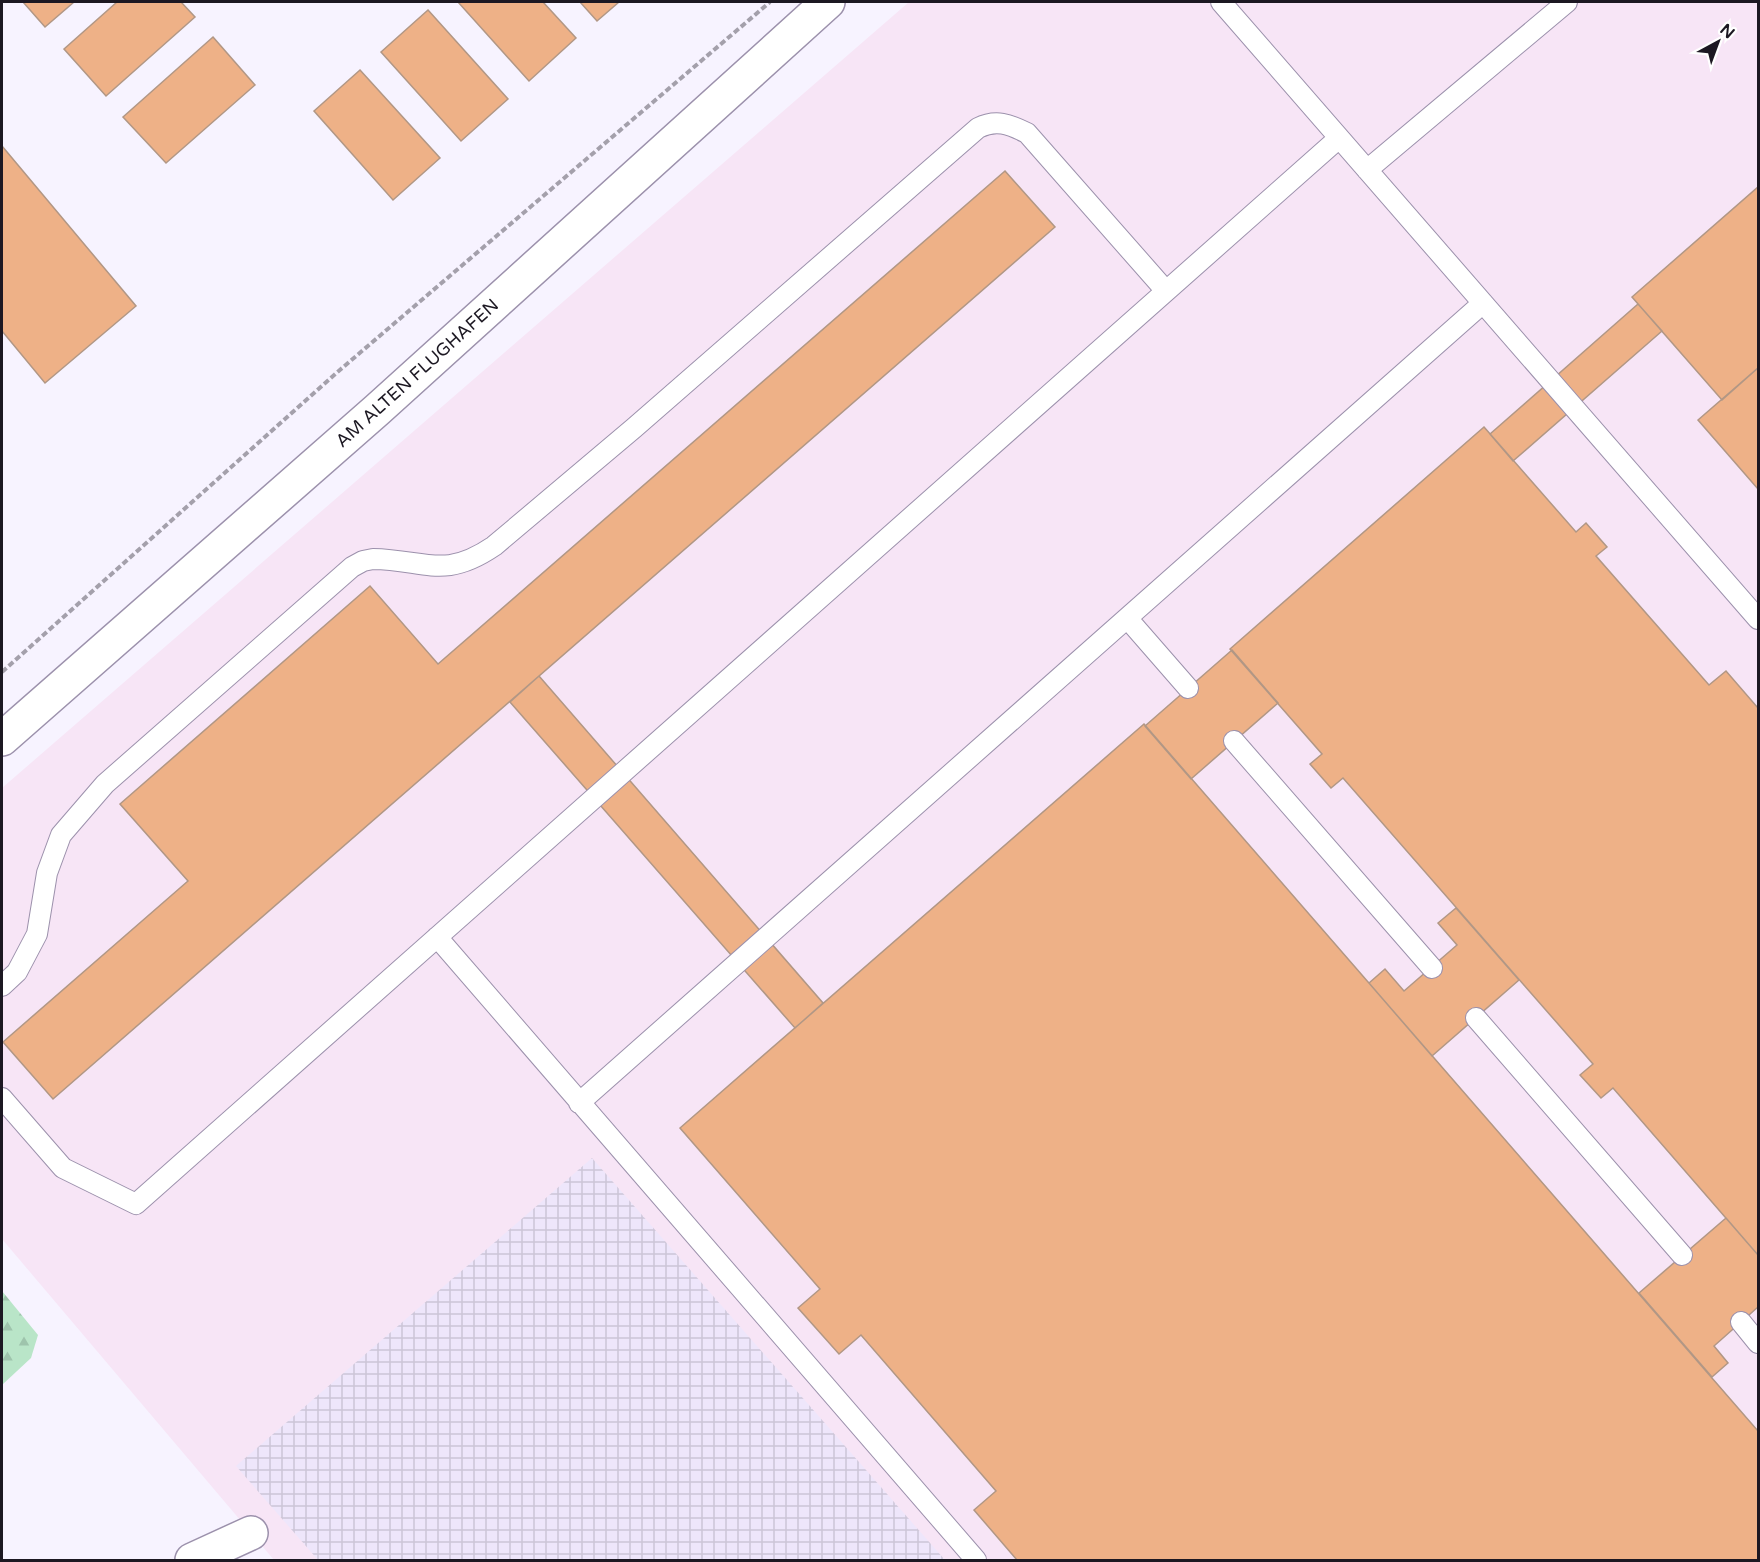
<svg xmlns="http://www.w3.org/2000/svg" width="1760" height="1562" font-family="'Varela Round',sans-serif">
<defs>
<pattern id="industrial-grid" width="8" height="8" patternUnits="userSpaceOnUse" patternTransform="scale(1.5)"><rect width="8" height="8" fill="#eee6fb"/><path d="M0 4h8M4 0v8" fill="none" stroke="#ccc5d7"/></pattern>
<pattern id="forest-firs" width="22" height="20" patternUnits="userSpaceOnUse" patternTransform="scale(1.5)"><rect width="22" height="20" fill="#b9e5c8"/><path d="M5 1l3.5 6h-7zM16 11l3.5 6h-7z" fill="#9ec4ac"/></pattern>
</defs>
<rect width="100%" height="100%" fill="#f7f3ff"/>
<path fill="#f7e5f6" d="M909,2H1758V1560H274L2,1239V788Z"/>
<path fill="url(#industrial-grid)" d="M592,1158L945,1560H318L236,1466Z"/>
<path fill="url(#forest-firs)" d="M2,1291L38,1335L31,1358L2,1385Z"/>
<path fill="#eeb187" stroke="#b19785" stroke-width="1.5" d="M23,2H74L45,27Z
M117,2H181L195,17L106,96L64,49Z
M458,2H543L576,38L529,81Z
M580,2H619L597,21Z
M428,10L508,99L461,141L381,52Z
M213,37L255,85L166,163L123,117Z
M360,70L440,158L393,200L314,111Z
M2,146L136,306L45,383L2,331Z
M1005,171L1055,227L53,1099L3,1042L188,881L120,804L370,586L438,664Z
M1758,187V368L1722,400L1632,297Z
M1638,304L1662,331L1513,461L1490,434Z
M1758,368V489L1698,420Z
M1484,427L1576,532L1586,523L1607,547L1596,556L1709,685L1726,671L1758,708V1255L1613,1088L1601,1098L1580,1075L1593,1064L1343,778L1331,788L1310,764L1322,754L1230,649Z
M1232,650L1278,703L1191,779L1145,726Z
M539,676L823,1003L795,1028L510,702Z
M1144,724L1758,1431V1560H1017L974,1510L996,1491L861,1335L839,1354L798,1308L820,1289L680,1128Z
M1456,908L1519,980L1432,1056L1369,983L1385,969L1404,991L1457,945L1438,923Z
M1726,1218L1758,1255V1307L1714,1346L1728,1363L1712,1377L1639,1293Z"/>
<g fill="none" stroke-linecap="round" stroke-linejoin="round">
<g stroke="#9c91ac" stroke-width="22">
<path id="lane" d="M1221,2L1758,619
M1367,170L1567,2
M1127,618L1188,688
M1234,741L1432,968
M437,937L976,1560
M2,986L17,972L37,934L47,873L61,835L105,784L352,567L363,561L373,559C426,560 444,580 494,546L634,428L978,128C996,119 1009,124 1027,133L1166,291
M1476,1018L1682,1255
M2,1098L63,1168L136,1204L1339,138
M579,1103L1483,303
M1741,1322L1758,1343"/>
</g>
<g stroke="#9c91ac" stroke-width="36">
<path id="street" d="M2,739L377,410L828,2
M192,1560L251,1533"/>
</g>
<path stroke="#a4a0ab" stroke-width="4" stroke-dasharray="6 3" stroke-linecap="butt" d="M2,672L341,369L770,2"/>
<use href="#lane" stroke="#fff" stroke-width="20"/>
<use href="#street" stroke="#fff" stroke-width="33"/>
</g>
<g text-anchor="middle" stroke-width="4.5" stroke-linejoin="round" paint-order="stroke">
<g font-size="18" fill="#1c1822" stroke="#fff">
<text transform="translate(417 373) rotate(-42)" y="6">AM ALTEN FLUGHAFEN</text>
</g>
</g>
<rect width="1760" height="1562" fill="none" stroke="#1c1822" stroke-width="6"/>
<g transform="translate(1718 42) rotate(41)" stroke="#ffffff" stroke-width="4.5" paint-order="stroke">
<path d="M0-4.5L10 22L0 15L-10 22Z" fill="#1c1822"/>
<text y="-9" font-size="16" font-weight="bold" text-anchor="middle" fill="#1c1822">N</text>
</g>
</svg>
